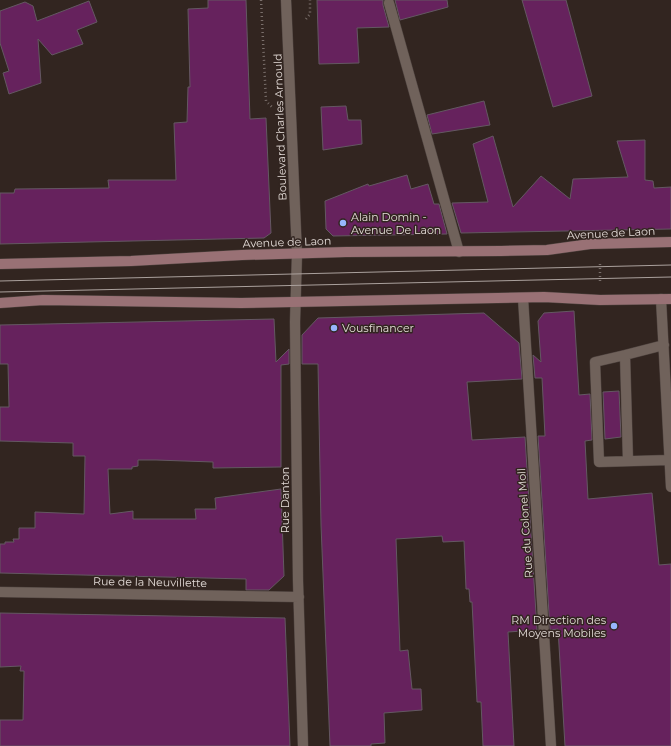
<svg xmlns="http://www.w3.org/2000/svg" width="671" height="746" font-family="Montserrat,sans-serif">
<rect width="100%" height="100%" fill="#322520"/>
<path fill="#66225d" stroke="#645862" d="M208,0H246L250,119L266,118L271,233L264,238L0,244V193H14L15,189L109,188L108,180H176L174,123L187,122L188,87H190L188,9L208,8Z
M317,0H383V5L389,27L357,28L359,63L319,64Z
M395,0H447L448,7L400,20Z
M522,0H566L592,96L553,107Z
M89,1L97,22L77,30L83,44L52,55L38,39L41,83L9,94L3,73L9,71L0,43V11L25,2L33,6L37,21Z
M484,101L490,125L432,134L427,115Z
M346,106L348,120H361L362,144L323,150L321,107Z
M493,136L513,207L541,176L570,199L573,179L628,177L617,141L645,140V180L653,181L654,188L671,187V229L461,233L452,203L488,202L473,144Z
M407,175L411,189L428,184L434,204H439L447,234L333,236L326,229L325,201L368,184L369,186Z
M574,311L579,395L590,394L592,440L585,441L588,499L652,493L659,565L671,564V746H565L558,629L550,630L538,436H545L542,378H535L533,355L541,362L538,321L544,313Z
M484,313L519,343L522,379L467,382L472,440L525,437L537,630L508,632L514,746H483L481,702H477L472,602H470L469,589H466L464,541L443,542L442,536L396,539L400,651L408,650L412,689H421L422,710L384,713L385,743L371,744V746H330L321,525L318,364H302V335L318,318Z
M274,319L276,362L289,349V364L281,365V467L213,468V462L156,460H138V466L132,467V469H108L110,514L133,511V519H196L195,509H216L215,498L281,489L284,576L269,590H246V579L0,573V544H5V542H14L13,539H19V528H35V512L84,514L85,456H73V443L0,441V407H9L8,364H0V325Z
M619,391L621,437L605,439L603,392Z
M0,613L285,618L290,746H0V720H23L24,671H20L21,666L0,667Z"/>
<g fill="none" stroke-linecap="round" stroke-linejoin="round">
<g stroke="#4e433f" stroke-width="11">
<path id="service" d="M389,3L459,252
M661,299L671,487
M625,355L595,362L599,462L669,460
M628,461L625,355L664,345"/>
</g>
<g stroke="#4e433f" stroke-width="11">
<path id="minor" d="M286,0L297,254L295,322L298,581L303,746
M523,298L551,746
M0,592L299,597"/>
</g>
<g stroke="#4e433f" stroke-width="11">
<path id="secondary" d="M0,264L131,261L242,255L346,252L501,251L547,250L590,244L671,242
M0,303L43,300L241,303L544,297L600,300L671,299"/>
</g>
<path stroke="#7a6f6b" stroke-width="2.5" stroke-dasharray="1 3" stroke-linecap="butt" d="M261,0L266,101L272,107
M306,19L310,14V0
M600,281V262"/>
<use href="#service" stroke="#70625b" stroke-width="10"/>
<use href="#minor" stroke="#70625b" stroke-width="10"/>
<use href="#secondary" stroke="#997175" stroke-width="10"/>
<path stroke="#aba19d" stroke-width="1" d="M0,281L671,265
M0,292L671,277"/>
</g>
<g fill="#97b6fd" stroke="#322520" stroke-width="1.5">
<circle cx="343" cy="223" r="4"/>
<circle cx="334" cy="328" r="4"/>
<circle cx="614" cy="626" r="4"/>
</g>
<g text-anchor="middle" stroke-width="3" stroke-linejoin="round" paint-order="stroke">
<g font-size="11" fill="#e3dbd7" stroke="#322520">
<text transform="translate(280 127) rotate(-92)" y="4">Boulevard Charles Arnould</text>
<text transform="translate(611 233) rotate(-3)" y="4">Avenue de Laon</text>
<text transform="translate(287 242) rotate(-2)" y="4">Avenue de Laon</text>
<text transform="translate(285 500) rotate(-90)" y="4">Rue Danton</text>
<text transform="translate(525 523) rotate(-94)" y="4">Rue du Colonel Moll</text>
<text transform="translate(150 582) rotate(1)" y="4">Rue de la Neuvillette</text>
</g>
<g font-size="11" fill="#e3dbd7" stroke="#322520" text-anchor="start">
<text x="351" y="221">Alain Domin -<tspan x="351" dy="13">Avenue De Laon</tspan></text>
<text x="342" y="332">Vousfinancer</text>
<text x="606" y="624" text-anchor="end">RM Direction des<tspan x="606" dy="13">Moyens Mobiles</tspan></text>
</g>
</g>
</svg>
